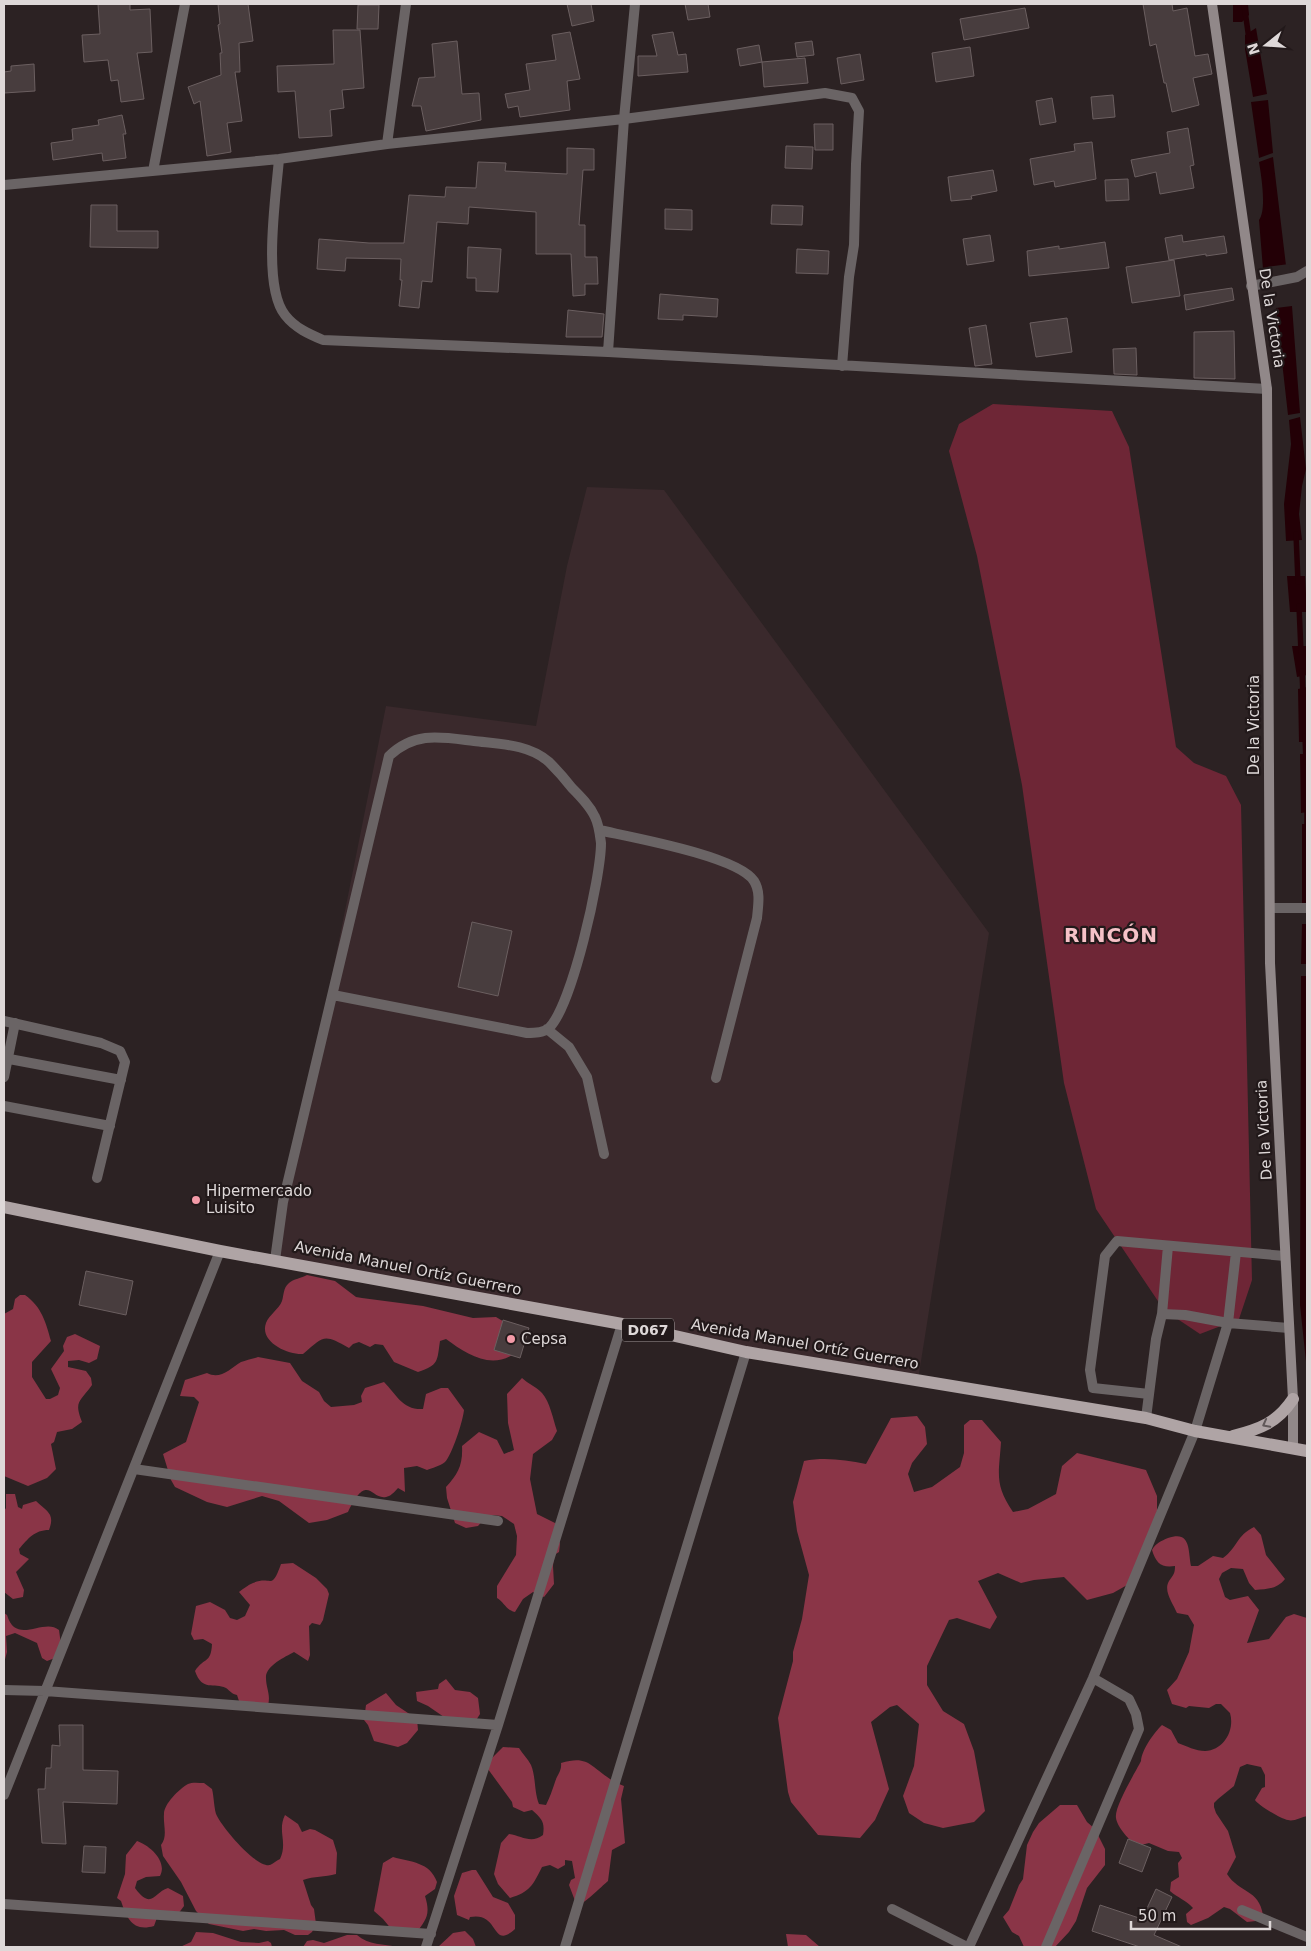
<svg xmlns="http://www.w3.org/2000/svg" width="1311" height="1951" font-family="'DejaVu Sans',sans-serif">
<rect width="100%" height="100%" fill="#2c2223"/>
<path fill="#3a292c" d="M587,487L664,490L989,933L918,1380L275,1260L386,706L536,726L567,566Z"/>
<path fill="#6e2636" d="M993,404L1112,411L1129,447L1176,747L1194,763L1226,776L1241,805L1252,1280L1239,1319L1200,1334L1164,1310L1096,1209L1064,1083L1022,785L977,556L949,451L959,424Z"/>
<path fill="#8a3547" d="M307,1275L335,1281L356,1297L362,1298L423,1306L473,1318L496,1317L506,1323L512,1355C489,1369 465,1353 446,1339L440,1341C437,1361 439,1365 418,1372L394,1362L383,1345L375,1344L370,1347L359,1342L353,1344L349,1348C323,1333 324,1336 303,1354C288,1355 259,1342 266,1323C269,1315 279,1309 282,1301C284,1295 283,1288 289,1283C293,1279 302,1278 307,1275Z
M20,1295H25C42,1307 46,1323 51,1341L32,1362V1377L46,1399H50L58,1395L60,1388L51,1369L64,1351L63,1346L67,1337L75,1334L100,1346L97,1359L89,1363L79,1360L68,1361V1367L86,1371L91,1378L92,1385C79,1403 74,1401 82,1422L72,1429L57,1432L54,1442L51,1444L56,1469L47,1478L28,1486L4,1476V1314L13,1309L15,1299Z
M258,1357L290,1363L302,1381L319,1392L324,1401L331,1407L354,1405L362,1402L361,1396L365,1388L384,1382C397,1395 402,1410 423,1409L426,1394L441,1388H448L464,1410C463,1421 452,1455 445,1462C440,1466 432,1468 427,1470L417,1466L404,1468L405,1492L398,1488C396,1490 392,1495 389,1496C371,1504 369,1469 348,1512L327,1520L309,1523L279,1501L262,1496L227,1507L207,1502L175,1487L171,1480L163,1454L186,1442L199,1402L194,1397L180,1396L185,1380L207,1373C220,1380 230,1369 241,1362C246,1360 252,1359 258,1357Z
M522,1378C528,1384 537,1387 542,1393C550,1402 553,1419 557,1431L552,1440L533,1454L530,1479L537,1514L555,1523L560,1544L559,1552L554,1555L553,1566L554,1584L544,1597L533,1592L523,1599L515,1612C506,1610 504,1602 497,1598V1586L516,1555L517,1536L514,1524L502,1516L492,1515L486,1517L478,1526L466,1528L455,1523L447,1498L446,1487C458,1474 463,1465 462,1446L479,1432L497,1440L504,1454L514,1450L508,1423L507,1394Z
M917,1416L925,1427L927,1444L912,1463L908,1474L914,1492L932,1487L960,1467L964,1453V1425L970,1420H982L1001,1442C999,1474 994,1484 1013,1512L1028,1509L1056,1494L1062,1466L1077,1453L1146,1470L1157,1496V1511L1136,1580L1113,1593L1087,1600L1064,1577L1034,1580L1021,1583L998,1573L978,1581L997,1617L990,1629L957,1618L949,1620L927,1666V1685L943,1711L964,1724L974,1751L985,1811L974,1822L943,1828L924,1823L909,1813L903,1796L914,1766L919,1724L897,1705L890,1707L871,1722L889,1789L875,1820L860,1838L818,1835L791,1802L788,1792L778,1718L793,1661V1652L802,1619L809,1575L797,1531L793,1502L804,1461C825,1457 845,1460 866,1464L891,1418Z
M6,1494H15L18,1507L22,1509L23,1505L36,1501C48,1512 55,1514 49,1530C34,1530 28,1539 19,1549L20,1554L29,1559L16,1572L24,1590L23,1597L13,1599L4,1592V1511L6,1508Z
M1254,1527L1261,1535L1266,1555L1285,1579C1277,1589 1268,1589 1255,1590L1249,1583L1243,1569L1231,1568L1222,1573L1219,1579L1225,1597L1230,1600L1248,1596L1259,1610L1247,1643L1269,1639L1286,1617L1294,1614L1307,1618V1816C1302,1817 1293,1822 1288,1820C1281,1819 1258,1805 1255,1800L1262,1788L1265,1787V1775L1261,1767L1247,1764L1240,1767L1234,1786L1218,1799L1214,1803V1807L1216,1813L1228,1831L1236,1857L1227,1874C1239,1893 1259,1889 1263,1915L1256,1921L1247,1922L1230,1909L1224,1907L1208,1918L1191,1925L1187,1922L1186,1914L1193,1908C1186,1900 1178,1898 1170,1891L1171,1882L1179,1877L1178,1863L1182,1858L1179,1852L1168,1851L1149,1843L1137,1846C1130,1841 1117,1827 1116,1818C1114,1807 1135,1773 1141,1761C1142,1749 1154,1733 1162,1725L1171,1730L1178,1743C1186,1746 1196,1751 1205,1751C1224,1750 1235,1730 1230,1713L1221,1704H1216L1209,1708L1189,1706L1186,1708L1172,1704L1167,1690L1177,1679L1189,1652L1194,1625L1188,1615L1177,1613C1173,1603 1163,1591 1169,1581C1173,1575 1175,1574 1175,1566C1161,1568 1156,1563 1152,1550C1156,1543 1161,1541 1168,1538C1191,1530 1188,1550 1191,1566H1198L1213,1556L1223,1558C1238,1547 1236,1536 1254,1527Z
M293,1563L316,1578L327,1589L329,1594L323,1620L320,1625L312,1623L309,1626L310,1655L308,1661L294,1652C285,1657 265,1666 266,1678C266,1688 271,1695 268,1705L239,1701L237,1695C232,1694 230,1691 226,1688C214,1682 202,1692 195,1671C204,1657 211,1664 212,1644L203,1639L194,1640L191,1634L196,1606L210,1602L225,1610L230,1618L237,1620L245,1616L250,1605L239,1592C243,1589 248,1585 253,1583C272,1575 271,1592 281,1564Z
M4,1613L7,1615C16,1646 44,1617 59,1630L61,1645L55,1658L47,1661L42,1658L37,1643L15,1633L6,1636L7,1652L4,1663Z
M446,1679L455,1690L470,1692L478,1698L480,1714L475,1722L444,1717L428,1706L417,1701L416,1692L438,1689L439,1684Z
M386,1693L396,1705L417,1719L418,1730L407,1743L398,1747L374,1741L368,1725L364,1720L366,1705Z
M503,1747L519,1748C522,1753 528,1759 531,1765C536,1777 534,1792 539,1804L546,1805C550,1797 552,1791 555,1782C557,1775 562,1771 561,1763C588,1755 590,1766 610,1779C614,1782 619,1784 624,1786L621,1799L625,1843L612,1850L608,1881C601,1887 584,1904 577,1906L569,1885L571,1880L575,1878L572,1861L565,1860V1865L558,1869L550,1865L542,1867C533,1885 530,1892 510,1898L498,1884L494,1874L501,1843L509,1834C522,1836 531,1844 543,1835C545,1822 542,1819 532,1810L524,1812L513,1807L512,1802L485,1765Z
M204,1783L212,1789C214,1796 214,1811 217,1816C223,1828 256,1868 270,1865C273,1864 277,1860 280,1859C288,1842 277,1831 285,1815L298,1824L302,1832L310,1829L315,1830L333,1840L337,1853L336,1874C325,1877 314,1876 303,1880L311,1905L314,1909L316,1924L312,1932L308,1935H295L284,1930L266,1931L254,1929L243,1931L209,1924L196,1911L181,1882L163,1856L161,1845C168,1836 163,1825 164,1814C164,1804 179,1789 188,1784C192,1782 199,1783 204,1783Z
M1060,1805H1077L1087,1822L1095,1829L1105,1849V1865L1087,1888L1076,1921L1069,1932L1055,1947H1024L1019,1936L1012,1932L1003,1917L1009,1910L1019,1885L1023,1879L1027,1845L1033,1832L1039,1823Z
M137,1841C149,1845 168,1861 160,1876L146,1877L137,1881L135,1888C152,1911 154,1892 168,1888L183,1896L184,1906L178,1914L158,1915L154,1926C133,1932 127,1919 121,1901L117,1898L125,1874L126,1855Z
M393,1857C411,1862 430,1862 437,1882L435,1889L425,1896C431,1915 426,1920 415,1934L397,1936L383,1919L374,1911L383,1863Z
M472,1870H476L493,1897L508,1903L515,1915V1929C491,1951 500,1911 470,1917L469,1920L457,1915L454,1896L462,1873Z
M465,1931L473,1939L476,1947H438L453,1933Z
M196,1932L213,1933L241,1942L259,1943L268,1941L271,1943L272,1947H180L191,1942Z
M786,1934L806,1935L820,1947H788Z
M347,1935H357C368,1945 384,1944 398,1947H303L307,1941L313,1940L324,1943Z"/>
<path fill="#230006" d="M1233,4H1248L1249,15L1242,22H1233Z
M1256,28L1267,94L1253,97L1245,49V35Z
M1268,100L1273,153L1259,158L1251,102Z
M1273,157L1287,274L1271,276L1263,269L1259,220C1267,210 1261,174 1259,162Z
M1292,306L1300,413L1288,415L1276,308Z
M1300,417L1306,469L1302,486L1299,514L1302,540L1286,541L1284,504L1291,444L1289,420Z
M1287,576H1305L1307,612H1290Z
M1292,646H1306L1307,675L1297,677Z
M1307,687V742H1299L1298,689Z
M1300,754H1307V812L1301,813Z
M1302,824H1307V905H1302Z
M1302,924H1307V964H1301Z
M1301,976H1307V1371L1300,1305Z"/>
<path fill="#2c2223" d="M1289,264L1290,274L1268,277L1267,267Z"/>
<g fill="none" stroke-linecap="round" stroke-linejoin="round">
<path stroke="#230006" stroke-width="5.5" d="M1244,4L1249,39
M1296,534L1298,582
M1299,606L1301,652
M1302,671L1303,694
M1305,736L1306,762
M1307,806V824"/>
</g>
<path fill="#483d3e" stroke="#6b5f60" d="M98,4H130V10L150,9L152,52L137,53L144,99L121,102L118,80L111,81L108,60L84,62L82,35L100,34Z
M218,4H248L253,41L239,43L240,72H235L242,121L227,123L231,152L207,156L200,101L194,104L188,87L221,75L220,53H222L218,25L220,24Z
M567,4H591L594,21L572,26Z
M685,4H708L710,17L688,20Z
M1143,4H1172L1173,11L1187,8L1195,56L1208,54L1212,74L1193,78L1199,105L1172,112L1166,83H1164L1156,44L1150,46Z
M358,5H379L378,29H357Z
M1025,8L1029,28L964,40L960,19Z
M333,30H360L364,88L342,90L344,108L330,110L332,136L299,138L295,91L278,92L277,66L334,64Z
M570,32L580,79L567,81L570,110L520,117L518,106L508,108L505,94L530,90L526,64L556,60L552,35Z
M673,32L678,55L686,54L688,72L638,76V56H657L652,35Z
M457,41L462,94L479,93L481,120L426,131L421,106H412L419,78L435,77L432,44Z
M812,41L814,55L797,57L795,43Z
M759,45L762,62L740,66L737,49Z
M970,47L974,76L936,82L932,53Z
M860,54L864,80L841,84L837,58Z
M805,58L808,83L764,87L762,62Z
M34,64L35,91L4,93V72L11,71V66Z
M1113,95L1115,117L1093,119L1091,97Z
M1052,98L1056,122L1040,125L1036,101Z
M122,115L126,134H123L126,158L103,161L102,153L53,160L51,143L73,140L72,129L99,125L98,120Z
M814,124H833V150H815Z
M1188,128L1194,165L1190,166L1194,188L1160,194L1156,172L1135,177L1131,160L1170,153L1167,132Z
M1092,142L1096,179L1055,187L1054,181L1034,185L1030,159L1075,151L1074,144Z
M786,146L813,147L812,169L785,168Z
M567,148L594,149V170H583L579,225H585V257H597L598,284H585V295L573,296L571,254H536V212L469,207L468,224L437,222L432,282L422,281L419,308L399,306L402,280H400L401,259L346,258L345,271L317,269L319,239L369,243H404L409,195L445,197L446,187L476,188L478,162L506,163L505,171L567,174Z
M993,170L997,191L971,196L972,199L951,201L948,177Z
M1128,179L1129,200L1106,201L1105,180Z
M91,205H117V231H158V248L90,247Z
M772,205L803,206L802,225L771,224Z
M665,209L692,210V230L665,229Z
M990,235L994,261L967,265L963,239Z
M1182,235L1183,242L1224,236L1227,253L1206,256V254L1169,260L1165,238Z
M1105,242L1109,268L1029,276L1027,251L1059,246V249Z
M468,247L501,249L498,292L476,291V278H467Z
M797,249L829,251L828,274L796,273Z
M1174,260L1180,296L1132,303L1126,267Z
M1232,288L1234,300L1186,310L1184,295Z
M660,294L718,299L717,317L683,315V320L658,319Z
M568,310L604,314L602,337H566Z
M1067,318L1072,352L1036,357L1030,323Z
M986,325L992,364L975,366L969,328Z
M1234,331L1235,379L1194,378V332Z
M1136,348L1137,375L1114,374L1113,349Z
M472,922L512,931L498,996L458,987Z
M86,1271L133,1281L126,1315L79,1305Z
M503,1320L529,1328L520,1358L494,1350Z
M59,1725H83V1770L118,1771L117,1804L63,1802L66,1844L42,1843L38,1789H45L46,1768H51L52,1745L60,1746Z
M1128,1839L1151,1848L1142,1872L1119,1863Z
M84,1846L106,1847L105,1873L82,1872Z
M1156,1889L1172,1897L1154,1935L1182,1947H1140L1092,1931L1100,1905L1142,1919Z"/>
<g fill="none" stroke-linecap="round" stroke-linejoin="round">
<path stroke="#6a6465" stroke-width="10" d="M599,830C630,837 738,856 754,881C761,892 758,906 757,918L716,1078
M1270,908H1307
M4,1021L101,1043L120,1051L125,1062L97,1178
M547,1029L569,1047L587,1077L604,1154
M4,1058L121,1080
M4,1077L15,1023
M4,1106L110,1126
M275,1260L283,1202L389,756C415,731 441,737 474,741C499,744 529,744 549,762C557,770 565,779 572,788C581,797 590,806 595,817C599,825 600,835 601,843C601,877 572,1006 549,1028C543,1033 534,1033 527,1033L333,995
M1162,1314L1168,1246
M1149,1394L1093,1388L1090,1370L1105,1256L1117,1241L1285,1256
M1146,1418L1156,1339L1162,1314L1185,1315L1228,1323L1289,1328
M1195,1431L1228,1323L1236,1252
M892,1909L967,1947"/>
<path stroke="#6a6465" stroke-width="10" d="M387,144L406,4
M279,159C276,196 262,286 285,315C295,328 309,334 323,340L608,352L1267,389
M153,171L185,4
M4,185L279,159L387,144L624,119L825,93L852,98L859,111L856,164L854,245L849,277L842,366
M1251,286L1297,277L1307,271
M608,352L624,119L635,4
M134,1469L498,1521
M4,1690L45,1691L498,1725
M4,1795L220,1251
M4,1904L431,1934
M1242,1910L1307,1937
M426,1947L498,1725L622,1324
M565,1947L746,1352
M969,1947L1093,1678L1195,1431
M1046,1947L1139,1729L1136,1714L1129,1699L1093,1678"/>
<path stroke="#918889" stroke-width="10" d="M1212,4L1267,389L1270,963L1293,1399V1449"/>
<path stroke="#afa4a5" stroke-width="12" d="M4,1207L220,1251L622,1324L746,1352L1146,1418L1195,1431L1307,1451
M1233,1436C1260,1429 1277,1423 1293,1399"/>
</g>
<defs><path id="oneway-chevron" d="M-2-3.5L2.5 0L-2 3.5" fill="none" stroke-width="1.6" stroke-linecap="round" stroke-linejoin="round" transform="scale(1.25)"/></defs>
<use stroke="#615859" href="#oneway-chevron" transform="translate(1266 1424) rotate(152)"/>
<g fill="#f39aa7" stroke="#22191a" stroke-width="2">
<circle cx="196" cy="1200" r="5"/>
<circle cx="511" cy="1339" r="5"/>
</g>
<g text-anchor="middle" stroke-width="4.5" stroke-linejoin="round" paint-order="stroke">
<rect fill="#22191a" stroke="#a69f9f" stroke-width="1" x="622" y="1318.5" width="52" height="23" rx="4"/>
<g font-size="14" font-weight="bold" fill="#ded8d8">
<text x="648" y="1335">D067</text>
</g>
<g font-size="15" fill="#ded8d8" stroke="#22191a">
<text transform="translate(1272 318) rotate(81)" y="5">De la Victoria</text>
<text transform="translate(1254 725) rotate(-90)" y="5">De la Victoria</text>
<text transform="translate(1264 1130) rotate(-93)" y="5">De la Victoria</text>
<text transform="translate(408 1268) rotate(11)" y="5">Avenida Manuel Ortíz Guerrero</text>
<text transform="translate(805 1344) rotate(10)" y="5">Avenida Manuel Ortíz Guerrero</text>
</g>
<g font-size="15" fill="#ded8d8" stroke="#22191a" text-anchor="start">
<text x="206" y="1196">Hipermercado<tspan x="206" dy="17">Luisito</tspan></text>
<text x="521" y="1344">Cepsa</text>
</g>
<g font-size="20" font-weight="bold" letter-spacing="1" fill="#f6c2c8" stroke="#22191a">
<text x="1111" y="942">RINCÓN</text>
</g>
</g>
<rect width="1311" height="1951" fill="none" stroke="#ded8d8" stroke-width="10"/>
<g transform="translate(1266 45) rotate(253)" stroke="#22191a" stroke-width="4" paint-order="stroke">
<path d="M0-4L9 19L0 12L-9 19Z" fill="#ded8d8"/>
<text y="-8" font-size="14" font-weight="bold" text-anchor="middle" fill="#ded8d8">N</text>
</g>
<path d="M1131 1921v8h139v-8" fill="none" stroke="#ded8d8" stroke-width="2.5"/>
<text x="1138" y="1921" font-size="15" fill="#ded8d8" stroke="#22191a" stroke-width="4" paint-order="stroke">50 m</text>
</svg>
